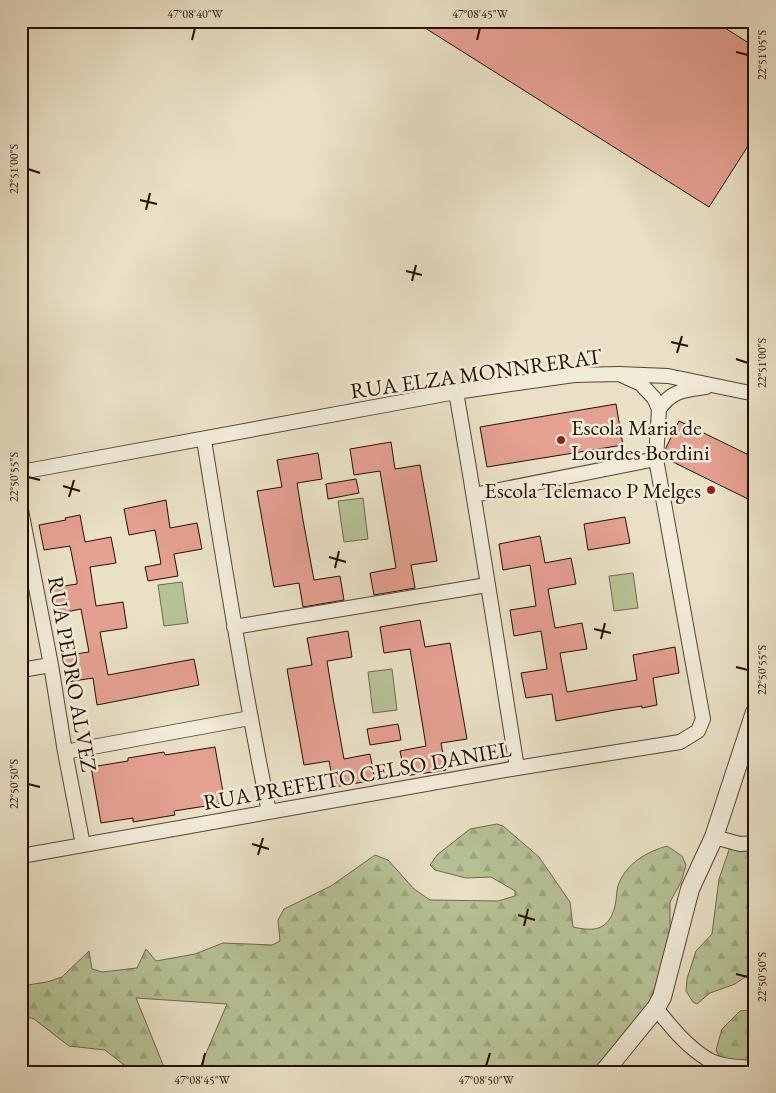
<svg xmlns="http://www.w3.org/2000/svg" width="776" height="1093" font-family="'EB Garamond',serif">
<defs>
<pattern id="forest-firs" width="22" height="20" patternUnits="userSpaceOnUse" patternTransform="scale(1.25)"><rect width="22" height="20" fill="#b6c295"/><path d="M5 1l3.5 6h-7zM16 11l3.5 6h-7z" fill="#9ca67f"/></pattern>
</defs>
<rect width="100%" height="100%" fill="#e9e0c5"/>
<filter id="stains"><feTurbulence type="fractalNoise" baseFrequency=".004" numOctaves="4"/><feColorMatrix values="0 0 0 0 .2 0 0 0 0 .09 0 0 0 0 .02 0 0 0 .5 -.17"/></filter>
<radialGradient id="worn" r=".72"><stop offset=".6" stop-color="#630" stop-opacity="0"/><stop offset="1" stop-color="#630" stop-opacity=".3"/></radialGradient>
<path fill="url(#forest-firs)" stroke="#6e694a" d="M497,824L503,826L539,857L570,902L573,927C595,932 609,930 615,906C617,898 616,889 619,883C628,862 647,852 667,846L682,856L686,865L681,882L670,902V928L665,967L650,1006L597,1072H198L227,1004L136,998L166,1072H133L105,1050L69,1046L34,1019L21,1015V986L47,982L62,977L89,951L92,969L102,972L137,968L146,949L156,961L195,954L223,943L272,945L280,941L278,920L284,909L331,886L375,855L388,860L414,889L430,900L498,901L515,896V891L491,877L466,878L435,870L430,865L437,855L470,829Z
M755,838V970L735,984L710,993L697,1004L693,1002L686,991L687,979L696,951L712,934L719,879L730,847Z
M755,1009V1072L720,1058L716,1050L722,1029L740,1011Z"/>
<path fill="#b6c295" stroke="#6e694a" d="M363,498L368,539L344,542L338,501Z
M633,573L638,608L614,611L609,576Z
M182,582L188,623L164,626L158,585Z
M392,669L397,710L373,713L368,672Z"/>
<path fill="#e4a090" stroke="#261000" d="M414,21H714L755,47V135L709,207Z
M616,404L623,445L487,467L480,427Z
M679,421L755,458V486L748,499L665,458V450Z
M391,442L395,469L420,465L437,561L411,565L415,588L374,595L370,573L396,568L386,507L380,471L354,475L350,449Z
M318,453L322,479L297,483L303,520L314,580L340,576L344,600L303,607L299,583L274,587L257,491L282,487L277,460Z
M356,479L359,493L328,499L326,484Z
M166,500L170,528L197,523L202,549L174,554L178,576L148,581L145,567L161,564L155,530L129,535L124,509Z
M80,515L85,542L111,537L116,563L90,567L96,606L123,602L127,628L100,632L108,675L194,659L199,685L97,705L93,678L67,682L62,656L89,652L81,609L55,614L51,588L77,584V581L70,546L44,550L39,525L66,520L65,518Z
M625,517L630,543L588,550L584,524Z
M540,536L545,563L571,558L576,584L548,589L555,628L582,623L587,649L560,653L567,692L637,680L633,655L675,647L679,673L653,678L657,705L642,708V706L615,710L556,721L552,694L526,698L521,673L547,669L541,631L514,636L510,610L536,606L530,565L503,570L499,544Z
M420,620L425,647L450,643L467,739L441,743L446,770L405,776L400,751L426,746L416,685L410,649L384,653L380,627Z
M348,631L352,657L327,661L333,698L344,759L370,754L375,780L334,787L329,761L304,765L287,669L312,665L307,638Z
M398,724L401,740L370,745L367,729Z
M215,747L225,803L174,811L175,815L133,822V818L101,823L91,767L128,761V758L164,752L165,755Z"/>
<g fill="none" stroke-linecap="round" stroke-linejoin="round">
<g stroke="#574431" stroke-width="16">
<path id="minor" d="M456,392C478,517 497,643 517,768
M659,409C672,390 685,390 706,387
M204,440C224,564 244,689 269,812
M21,472L456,392L574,375L619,374L668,376L755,394
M474,495L656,459
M21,510L51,665L65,752L83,845
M234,627L487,585
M21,670L51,665
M65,752L250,718
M714,837L740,844L755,843
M21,856L517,768L680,742L698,731L703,719L656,459L659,409L654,398L641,384L619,374
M656,1008C670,1026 688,1048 709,1060C722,1067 740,1067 755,1068"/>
</g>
<g stroke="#574431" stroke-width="20">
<path id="tertiary" d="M604,1072L656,1008L662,997L690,889L714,837L755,712"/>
</g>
<use href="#minor" stroke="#f1ebd9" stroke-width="14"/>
<use href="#tertiary" stroke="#f1ebd9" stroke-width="18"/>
</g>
<path fill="none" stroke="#261000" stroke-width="2" d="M192,40L195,28M477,40L480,28M736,52L748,55M28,169L40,173M140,200L157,204M146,210L150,193M406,271L422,275M412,281L416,265M671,342L688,346M677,353L682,336M736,359L748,363M28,477L40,480M63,486L80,491M69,497L74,480M329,557L346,562M335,568L339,551M594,629L611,633M601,639L605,623M736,667L748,670M28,784L40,787M252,844L269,849M258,855L263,838M518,915L535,920M524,926L528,909M736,974L748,977M202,1066L205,1053M486,1066L490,1053"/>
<g fill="#8f2418" stroke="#f1ebd9" stroke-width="2">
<circle cx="561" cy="440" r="5"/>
<circle cx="711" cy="490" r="5"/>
</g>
<g text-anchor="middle" stroke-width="5" stroke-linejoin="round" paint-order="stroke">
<g font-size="22" fill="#261000" stroke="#f1ebd9">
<text transform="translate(476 373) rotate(-8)" y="8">RUA ELZA MONNRERAT</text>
<text transform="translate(73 674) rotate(80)" y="8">RUA PEDRO ALVEZ</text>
<text transform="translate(357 775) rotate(-10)" y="8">RUA PREFEITO CELSO DANIEL</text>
</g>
<g font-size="22" fill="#261000" stroke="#f1ebd9" text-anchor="start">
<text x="571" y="435">Escola Maria de<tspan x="571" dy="25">Lourdes Bordini</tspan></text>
<text x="701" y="498" text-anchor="end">Escola Telemaco P Melges</text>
</g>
</g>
<rect width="776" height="1093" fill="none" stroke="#e9e0c5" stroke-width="55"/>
<rect x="28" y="28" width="720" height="1038" fill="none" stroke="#261000" stroke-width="2"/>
<g font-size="12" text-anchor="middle" fill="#261000">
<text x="195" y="18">47°08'40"W</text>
<text x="480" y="18">47°08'45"W</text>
<text transform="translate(762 55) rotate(-90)" y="4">22°51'05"S</text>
<text transform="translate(14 169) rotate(-90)" y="4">22°51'00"S</text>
<text transform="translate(762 363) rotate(-90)" y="4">22°51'00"S</text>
<text transform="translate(14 477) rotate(-90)" y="4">22°50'55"S</text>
<text transform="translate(762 670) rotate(-90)" y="4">22°50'55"S</text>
<text transform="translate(14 784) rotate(-90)" y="4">22°50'50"S</text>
<text transform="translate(762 977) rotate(-90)" y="4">22°50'50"S</text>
<text x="202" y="1084">47°08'45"W</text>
<text x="486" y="1084">47°08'50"W</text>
</g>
<rect width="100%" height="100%" filter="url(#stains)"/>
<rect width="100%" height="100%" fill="url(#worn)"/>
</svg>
